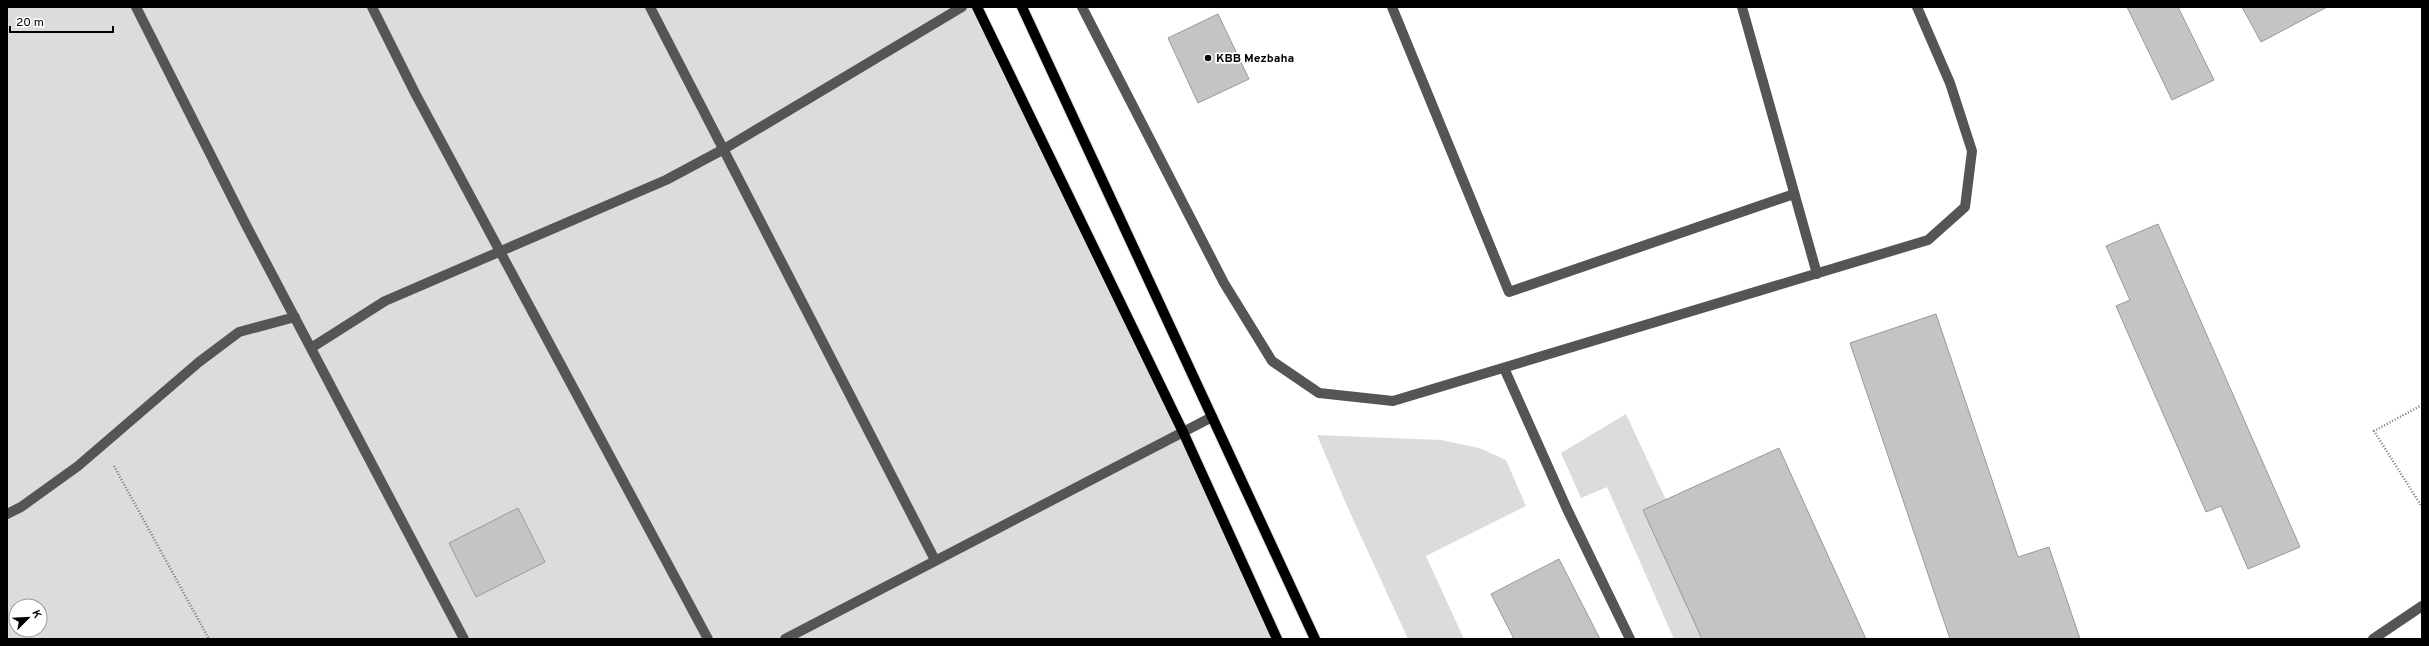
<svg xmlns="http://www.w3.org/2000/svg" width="2429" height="646" font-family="Overpass,sans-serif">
<rect width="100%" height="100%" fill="#fff"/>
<path fill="#dcdcdc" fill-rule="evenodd" d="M7,7H977L1183,432L1271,639H7ZM16,606H40V630H16Z
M1626,414L1666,500L1644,510L1702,639H1674L1607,487L1581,498L1561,453Z
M1317,435L1441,440L1479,448L1506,460L1526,506L1426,556L1464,639H1408L1347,506Z"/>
<path fill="#c4c4c4" stroke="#999" d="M2127,7H2178L2214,80L2172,100Z
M2242,7H2327L2261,42Z
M1218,14L1249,79L1198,103L1168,38Z
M2158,224L2300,547L2248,569L2221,506L2206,512L2116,306L2130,300L2106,246Z
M1936,314L2018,557L2049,547L2080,639H1950L1850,343Z
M1779,448L1866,639H1702L1643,510Z
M518,508L545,562L476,597L449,543Z
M1559,559L1600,639H1514L1491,594Z"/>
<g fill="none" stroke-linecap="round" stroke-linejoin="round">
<g stroke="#dbdbdb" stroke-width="12">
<path id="major" d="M977,7L1183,432L1277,639
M1022,7L1315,639"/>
</g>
<path stroke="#777" stroke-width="2.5" stroke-dasharray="1 2" stroke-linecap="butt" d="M2422,405L2374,431L2422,507
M114,466L209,639"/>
<path stroke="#555" stroke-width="10" d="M136,7L246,225L464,639
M372,7L415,93L708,639
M650,7L935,560
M1082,7L1224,283L1272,361L1319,393L1393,401L1928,240L1965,207L1972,151L1950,83L1917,7
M1392,7L1509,292L1794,194
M1742,7L1817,274
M311,348L385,301L666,180L724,149L962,7
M1504,368L1567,509L1630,639
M7,514L21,507L78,466L199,362L239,332L295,317
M785,639L1212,417
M2373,639L2422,606"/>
<use href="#major" stroke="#000" stroke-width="10"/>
</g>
<circle fill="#000" stroke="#fff" stroke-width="1.5" cx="1208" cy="58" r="4"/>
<g text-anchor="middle" stroke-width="3.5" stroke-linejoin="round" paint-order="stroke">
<g font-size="12" font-weight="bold" fill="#000" stroke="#fff" text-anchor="start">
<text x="1216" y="62">KBB Mezbaha</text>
</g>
</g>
<rect width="2429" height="646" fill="none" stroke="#000000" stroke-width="16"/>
<g transform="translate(28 618) rotate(66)"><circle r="19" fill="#ffffff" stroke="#999999"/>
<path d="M0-3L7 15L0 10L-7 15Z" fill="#000000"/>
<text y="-6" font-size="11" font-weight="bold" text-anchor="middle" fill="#000000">K</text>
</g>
<path d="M10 26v6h103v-6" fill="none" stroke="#000000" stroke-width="2"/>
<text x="16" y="26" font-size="12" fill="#000000" stroke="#ffffff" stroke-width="3" paint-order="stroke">20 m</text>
</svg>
